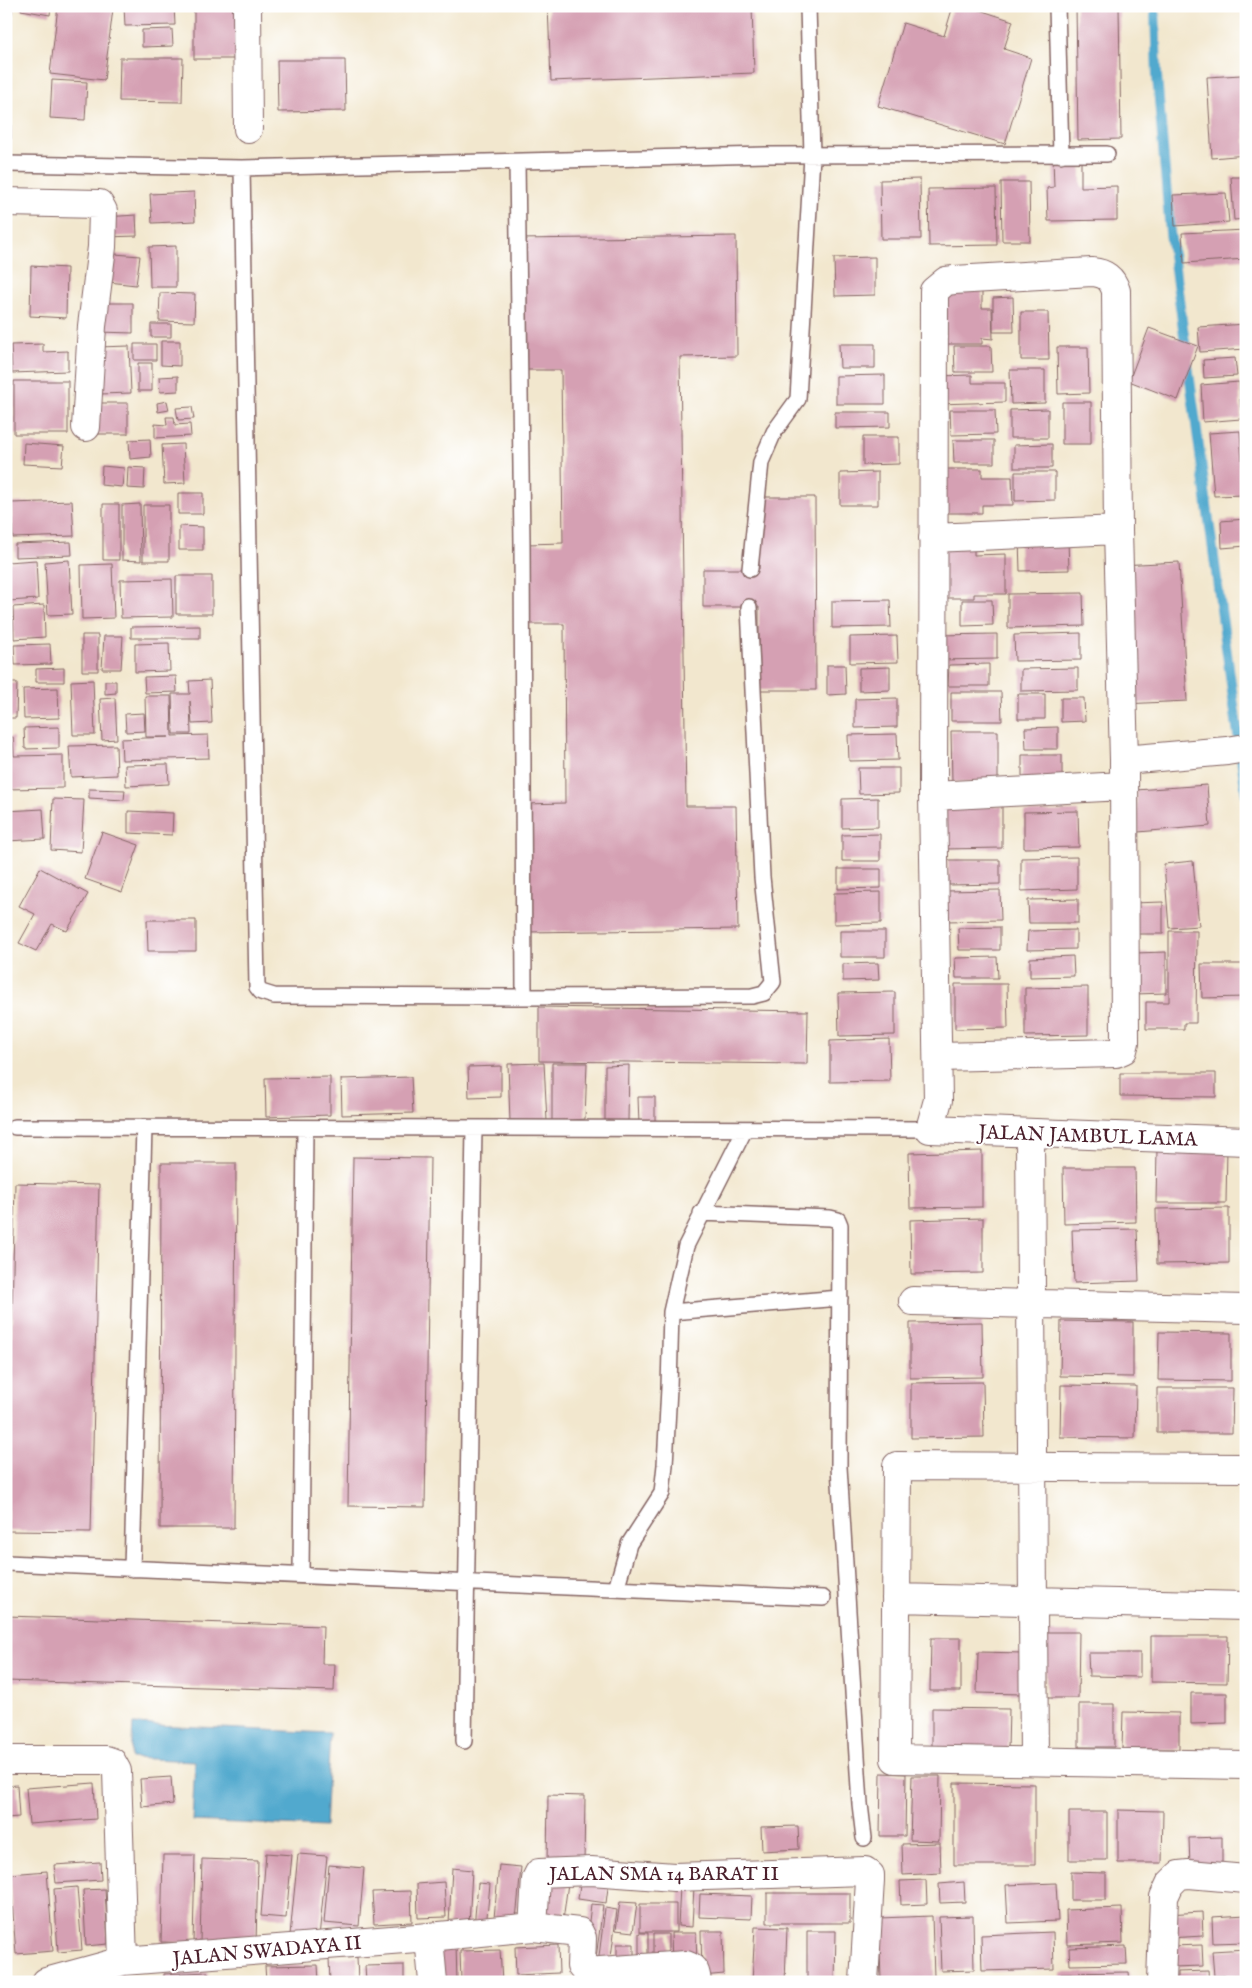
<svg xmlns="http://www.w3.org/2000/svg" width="1252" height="1988" font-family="'IM FELL English',serif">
<rect width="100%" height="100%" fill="#fff"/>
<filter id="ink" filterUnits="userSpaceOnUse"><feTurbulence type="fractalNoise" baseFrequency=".02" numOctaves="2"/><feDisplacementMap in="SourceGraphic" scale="10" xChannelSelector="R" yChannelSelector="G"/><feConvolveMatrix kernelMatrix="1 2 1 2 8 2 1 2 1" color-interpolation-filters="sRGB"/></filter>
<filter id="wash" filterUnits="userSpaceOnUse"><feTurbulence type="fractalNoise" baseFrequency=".0096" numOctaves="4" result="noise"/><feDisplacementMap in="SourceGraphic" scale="20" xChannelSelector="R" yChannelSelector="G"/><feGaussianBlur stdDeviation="1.12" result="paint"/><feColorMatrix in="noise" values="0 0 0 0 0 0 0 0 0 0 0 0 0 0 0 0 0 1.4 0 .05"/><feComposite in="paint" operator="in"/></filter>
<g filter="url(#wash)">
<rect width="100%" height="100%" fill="#f2e7ce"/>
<path fill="#51a9ce" stroke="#4e647c" d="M133,1724L330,1733L325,1827L192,1821L195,1761L131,1758Z"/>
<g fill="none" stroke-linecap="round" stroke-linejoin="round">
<path stroke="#51a9ce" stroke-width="10" d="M1155,6L1157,76L1170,232L1246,794"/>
</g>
<g id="blocks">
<path fill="#d5a0b3" d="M6,6H13L7,44H6Z
M22,6H51L50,15L21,10Z
M58,6H90L113,9L104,80L50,74Z
M124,6H174L175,25L125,26Z
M194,6H240V59H194Z
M548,6H752L754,73L551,81Z
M953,6H967L1013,21L1004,49L1031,58L1005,144L878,106L903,23L944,36Z
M1076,6H1119L1121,139L1078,140Z
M172,29L173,46L142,47V30Z
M120,58H183L182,102L119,101Z
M277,60H345L346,111L278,112Z
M6,71H10L11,139H6Z
M1241,75L1246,155L1212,158L1207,77Z
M52,80L87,82L85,120L50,118Z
M1053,158H1081V187L1117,186V220L1048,221L1047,188L1054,187Z
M1231,177H1246V219L1234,220Z
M920,179L921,239H881L880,180Z
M1001,182H1029L1030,241H1002Z
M996,188L997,245L929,246L928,189Z
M194,192L195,221L152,223L150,194Z
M1226,193L1229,222L1175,226L1173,195Z
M136,215L137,236L106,237L105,217Z
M1246,230V259L1184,263L1182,233Z
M736,236L737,356L680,357L686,806H736L738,929L527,932L525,804L565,803L564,624H528L527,544L563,543L561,370H520L519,239Z
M176,246V287H150L149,247Z
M102,253L140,256L136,285L99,281Z
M875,257V295L835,296L834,258Z
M31,266L67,268L66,318L30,316Z
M936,290H982V308H992L993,339L982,338V344H937Z
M160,293L195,294L194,322L159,321Z
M1013,297L1014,332H993V298Z
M99,303H133V333L99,332Z
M1021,312H1048L1049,360H1021Z
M151,324H171V337H151Z
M1246,324V349L1200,352L1198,327Z
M1149,328L1198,346L1178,400L1129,381Z
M161,341H180V366L161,365Z
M43,344V352L68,351V371L12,373L11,345Z
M134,344H156V360H134Z
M839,344H875V368H840Z
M129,346L131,393L99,394L98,347Z
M954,346H991L992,372H955Z
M1057,347H1088L1089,393L1058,394Z
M1235,358L1237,376L1204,378L1203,360Z
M138,363H152V391H138Z
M1010,370H1045V403L1011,404Z
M885,375V404H836V376Z
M972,375V383H1005V402L937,404V376Z
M178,376V391L160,392L159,377Z
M14,381H68V434H14Z
M1239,382L1241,419L1203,422L1201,385Z
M167,401L169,410L158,412L157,403Z
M1062,402H1091V444H1062Z
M97,403H128V434H97Z
M192,407L194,419L178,420L176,408Z
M1048,409V438H1010V410Z
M950,410H995L996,434L951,435Z
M835,412H890V427L835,428Z
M166,417H174L175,425L190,424L191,436L155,438V424L167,425Z
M1240,431L1244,495L1214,496L1209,433Z
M863,437H899V464L863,465Z
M150,439L151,457L130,459L129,440Z
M953,440H994V463H954Z
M24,443L64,446L62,466L23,464Z
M183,444L185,483L164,484L162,445Z
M1052,444V468H1014V445Z
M102,466L124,468L122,487L101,485Z
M128,467L145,468L144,489L127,488Z
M934,469H982V477H1012L1013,505H982V513H935Z
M878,472V505H840V473Z
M1015,472H1055V500L1015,501Z
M178,493H203V514H178Z
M759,497H815L816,690H759V607H703V569H759Z
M72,501L74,536L13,538L11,503Z
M103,504H119V560H103Z
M140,504L141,561L122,560V505Z
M143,505H169V561H143Z
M1246,519V546L1222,548L1221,521Z
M179,526L203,527V550H179Z
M939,539H974V555L1006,554V594H974V598H939Z
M1019,540H1068L1069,570L1020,571Z
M71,542L72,555L15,557V544Z
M36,560L38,599L9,601L7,562Z
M69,560L72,614L48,615L45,562Z
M1179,562L1187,701L1124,704L1120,565Z
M112,564L114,618L82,619L81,565Z
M176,576H212V614H176Z
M172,579L173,617L121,618L120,580Z
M1083,593L1084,626L1008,628V594Z
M890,600L891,627L832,628V601Z
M962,600H992L993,625L962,626Z
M44,605L45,637L14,639L13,607Z
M200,626V638H131V627Z
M1081,633V660L1015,661L1014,635Z
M997,634V659L937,660V635Z
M82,635H98V671H82Z
M104,636H123L121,669H102Z
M897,636L898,662L850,663V637Z
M169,643L170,671L135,672V644Z
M50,644L51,664L15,665L14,645Z
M989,664V686H948L949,665Z
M827,665H845L846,694L827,695Z
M890,667V690L859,691V668Z
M64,668V682H36V669Z
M1078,668V690L1021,691V669Z
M176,676L177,692L145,693L144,677Z
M93,680L95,735H73L71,681Z
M210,680L212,723L192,724L190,701L191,734H173L172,694H190L189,681Z
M105,681H116V693L105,694Z
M6,683H17L16,718H6Z
M58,688L59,718L24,719L23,689Z
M951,692H1001L1002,721H951Z
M1018,694H1045V719H1018Z
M145,696H171L172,736L208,735L209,758L122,760L121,739L169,737H146Z
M115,698L117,739L102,740L100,699Z
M897,698V727L855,728V699Z
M1061,698H1084L1085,721L1061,722Z
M144,713L145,731L126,732L125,714Z
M59,727V748L25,749L24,728Z
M1058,727V749H1026L1025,728Z
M951,731H998V781L952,782Z
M897,734L898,760L849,761L848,735Z
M13,737L14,756L63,755V788L6,789V738Z
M116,745L117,775L71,777L69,746Z
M1022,755H1062V780L1022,781Z
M168,764L169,784L126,786L125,765Z
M858,768H899V793L859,794Z
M1207,785L1210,826L1138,832L1136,790Z
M89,789L125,790L124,800L89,798Z
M878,798V827L842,828V799Z
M53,799L84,800L81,852L51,850Z
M1002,806V848L944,849V807Z
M43,809L45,839L6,841V811Z
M128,811L173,813L172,835L128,833Z
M1078,811L1079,847L1024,848V812Z
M102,832L139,845L122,892L85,879Z
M880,834V861H842V835Z
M1077,857V889L1021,891V858Z
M948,860H1000V884L949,885Z
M1193,861L1199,926L1169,928L1164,864Z
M40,868L88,894L67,931L52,924L36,951L19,943L35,914L19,906Z
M838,869H881V888L838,889Z
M1000,890L1001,920L945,921V891Z
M881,892V923L834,924V893Z
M1078,899V923H1029L1028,900Z
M1163,902V934H1132V903Z
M147,920H196V951H148Z
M1000,927V950H959L958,928Z
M1076,930V949L1027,950L1028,931Z
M840,931H885V957H840Z
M1169,931H1197L1196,1023H1184V1029H1146V1002H1169Z
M1166,952V993L1135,994V953Z
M1073,956L1074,976L1030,977V958Z
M997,957L998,978H956L955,958Z
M878,963L879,980L843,981V964Z
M1201,964H1246V997L1202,998Z
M955,984H1007L1008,1028L955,1029Z
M1088,987V1035L1025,1036V988Z
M895,992V1035L839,1036L838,993Z
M539,1007L808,1011L807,1064L539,1061Z
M889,1039L890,1081L830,1082V1041Z
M544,1063L547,1121L510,1122L508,1064Z
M552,1063H587L585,1119L552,1122Z
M629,1065L628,1121L605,1120V1066Z
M501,1066V1097L469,1098L468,1067Z
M1120,1073H1216V1097L1120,1096Z
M330,1077V1115L266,1117L265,1078Z
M411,1077L413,1113L342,1115L341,1079Z
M638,1097H655V1124H639Z
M1157,1148H1227L1226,1203H1156Z
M982,1151V1207L910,1208L909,1153Z
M353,1157L430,1158L425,1507L348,1506Z
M161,1163H236L234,1528H160Z
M1063,1168H1135L1136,1222L1064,1224Z
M15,1183L99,1185L91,1532L7,1531Z
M1229,1208V1263L1157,1264L1156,1209Z
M983,1218V1273L911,1274L910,1220Z
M1137,1229L1139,1281L1074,1283L1072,1230Z
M1061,1321L1133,1322V1377L1060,1376Z
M982,1322L983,1377L910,1378V1323Z
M1159,1332L1231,1333V1381L1158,1380Z
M983,1382L984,1437L911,1438V1383Z
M1061,1385L1136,1386L1135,1438L1060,1437Z
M1157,1388H1233L1232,1433H1157Z
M6,1616L323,1626L322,1664H335L334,1691L6,1681Z
M1046,1632H1079L1078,1698H1046Z
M1151,1636H1228L1227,1683L1151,1682Z
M931,1638H961V1691H930Z
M978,1652L1023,1653L1022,1694L977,1693Z
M1088,1653H1140V1677L1089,1676Z
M1191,1693H1227V1723L1191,1724Z
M1079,1704H1114V1747H1079Z
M932,1708L1009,1709L1008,1750L932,1749Z
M1123,1712L1179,1713V1749H1122Z
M881,1773L906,1774L905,1836H880Z
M912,1776H940L939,1841L910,1840Z
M171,1777L173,1804L142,1807L140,1779Z
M94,1783L96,1819L29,1824L26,1788Z
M954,1783L1035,1784V1865H954Z
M17,1785L19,1817L6,1818V1786Z
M548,1795L585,1796L584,1864L547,1863Z
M1118,1810L1163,1811L1162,1863H1118Z
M1069,1812H1107V1860H1069Z
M798,1826L799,1849L762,1851L761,1827Z
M1222,1837V1866L1190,1867L1189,1838Z
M940,1843L941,1873L903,1875L902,1844Z
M266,1853L292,1855L286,1918L261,1916Z
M298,1854L327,1856L319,1937L290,1935Z
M163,1855H195L193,1943L161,1942Z
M202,1859L258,1861L256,1944L200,1943Z
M100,1862L101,1880L56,1883L54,1865Z
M329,1865L364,1868L359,1926L324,1923Z
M499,1865L521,1867L516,1920L494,1918Z
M452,1868L472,1870L469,1926L449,1924Z
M47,1871L53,1951L16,1954L10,1874Z
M1071,1872L1106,1873V1900H1071Z
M581,1877L609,1880L606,1903L578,1899Z
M926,1880L927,1904L901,1905L900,1881Z
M546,1881L568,1883L562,1928L541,1925Z
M444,1882L446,1917L418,1918L417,1884Z
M964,1882L965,1902L940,1903L939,1884Z
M478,1883L490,1884L486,1928L474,1927Z
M1056,1883L1058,1921L1008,1923L1006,1885Z
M680,1886H694L692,1927L678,1926Z
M77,1887L82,1950L58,1952L54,1889Z
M105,1889L108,1944L86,1946L83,1890Z
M411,1891L412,1922L374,1924L372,1892Z
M767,1893H850V1923H767Z
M700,1894L752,1896L751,1919L699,1917Z
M620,1902L637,1903L633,1932L616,1930Z
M591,1904L603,1905L595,1966L584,1964Z
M640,1904H676V1932H640Z
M605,1908L617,1910L610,1965L598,1964Z
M1122,1908L1123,1943L1067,1945L1066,1910Z
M1202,1912L1203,1936L1168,1938L1167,1914Z
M1246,1915V1942L1213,1943L1212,1917Z
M932,1916L934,1977H940V1982H873V1979H881L879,1918Z
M973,1916L974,1970L941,1971L939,1917Z
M755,1927L787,1928L785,1982H752Z
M701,1931H723L724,1974L702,1976Z
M807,1931H836L835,1982H807Z
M1053,1932L1054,1969L982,1971L981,1935Z
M639,1933H648V1966L639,1967Z
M671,1933H696L697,1964L672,1965Z
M653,1934H668V1965H653Z
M617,1944H634V1968L617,1967Z
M456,1945L457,1982H434L433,1946Z
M558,1945L559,1973L516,1975L515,1947Z
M1202,1945L1203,1966L1172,1967L1171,1946Z
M1126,1946L1127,1964L1070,1965L1069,1948Z
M1246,1949V1975L1214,1976L1212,1951Z
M500,1950L502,1982H461L460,1951Z
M357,1957L358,1982H330L329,1958Z
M318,1965L319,1982H266L265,1966Z
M404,1965V1982H366L365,1966Z
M121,1971L131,1982H112Z
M1208,1971L1209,1982H1177V1972Z
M208,1972L209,1982H164V1974Z
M1129,1972L1130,1982H1061V1973Z
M550,1977V1982H515V1978Z"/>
</g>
</g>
<g filter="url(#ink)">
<use href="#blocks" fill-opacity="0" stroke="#856564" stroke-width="1"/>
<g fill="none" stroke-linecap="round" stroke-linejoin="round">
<g stroke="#856564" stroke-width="18">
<path id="service" d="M1057,6L1061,155
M517,162L522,544L524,997L752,996L764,993L773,982L762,877L749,607
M6,164L242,168L766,155L1107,154
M242,168L257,987L261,992L274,996L524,997
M750,569L761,462L774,432L798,399L812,156L808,6
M15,1127L930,1129
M701,1213L830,1218L838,1220L840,1225L839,1467L860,1804L864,1838
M671,1312L840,1298
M6,1563L823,1598
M132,1569L144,1127
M301,1575L305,1128
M616,1589L629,1544L662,1493L665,1465L669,1388L671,1312L686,1246L745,1129
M464,1741L474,1128"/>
</g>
<g stroke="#856564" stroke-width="30">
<path id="minor" d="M247,6L248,129
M6,202L99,204L103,211L102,247L92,326L86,427
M933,538L1118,530
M1124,760L1227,751L1246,748
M933,796L1123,786
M938,1057L1116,1053L1123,1050L1125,1042L1124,760L1118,530L1116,291C1112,278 1105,273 1092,272L954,280L946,281L934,291L933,796L938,1100L930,1129L1246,1141
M1030,1134L1034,1761
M913,1301L1246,1309
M1246,1468L897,1466L895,1759L1246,1765
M896,1598L1246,1606
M6,1760H106L112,1762L117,1771L123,1961
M533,1927L579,1932L582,1938L581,1966L586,1972L686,1965C695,1968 696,1973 697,1982
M429,1937L433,1982
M46,1982L123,1961L429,1937L533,1927L536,1879L539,1873L591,1871L674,1877L865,1871L870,1875V1880L864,1982
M1161,1982L1164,1897L1170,1884L1179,1875L1189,1874L1246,1879"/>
</g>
<use href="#service" stroke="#fff" stroke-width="15"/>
<use href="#minor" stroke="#fff" stroke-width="28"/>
</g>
</g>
<g text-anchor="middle" stroke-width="4" stroke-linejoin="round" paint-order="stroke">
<g font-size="20" fill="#4a1f2b" stroke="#fff">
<text transform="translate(1088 1135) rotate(2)" y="7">JALAN JAMBUL LAMA</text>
<text x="664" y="1880">JALAN SMA 14 BARAT II</text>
<text transform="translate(267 1950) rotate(-5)" y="7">JALAN SWADAYA II</text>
</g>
</g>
<rect width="1252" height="1988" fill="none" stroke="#fff" stroke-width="25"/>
</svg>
